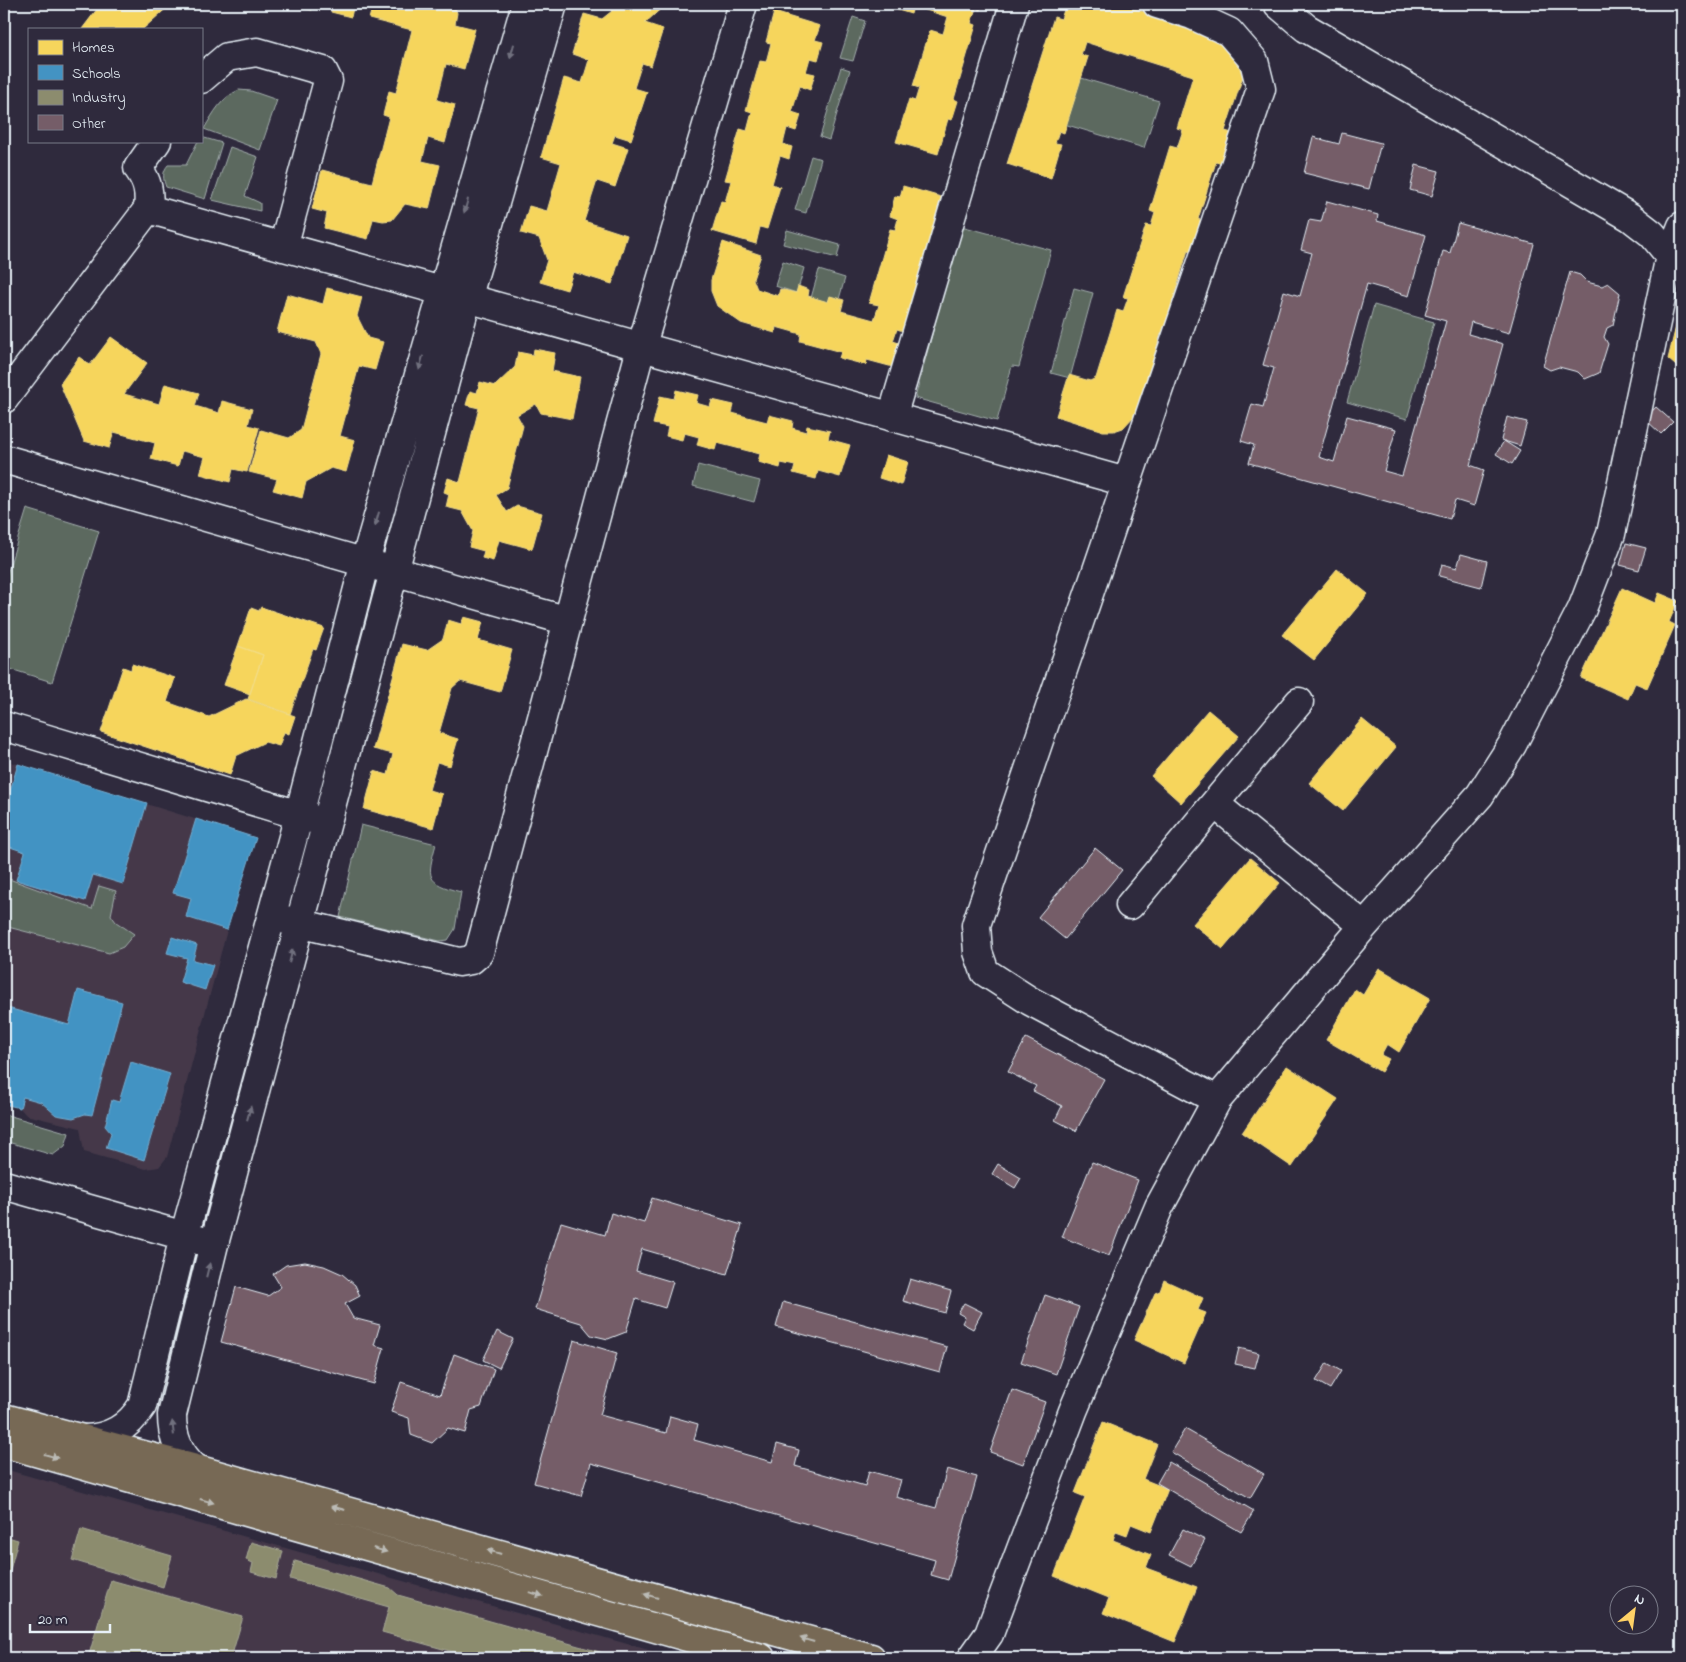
<svg xmlns="http://www.w3.org/2000/svg" width="1686" height="1662" font-family="'Indie Flower',sans-serif">
<rect width="100%" height="100%" fill="#2f2a3d"/>
<filter id="ink" filterUnits="userSpaceOnUse"><feTurbulence type="fractalNoise" baseFrequency=".02" numOctaves="2"/><feDisplacementMap in="SourceGraphic" scale="10" xChannelSelector="R" yChannelSelector="G"/><feConvolveMatrix kernelMatrix="1 2 1 2 8 2 1 2 1" color-interpolation-filters="sRGB"/></filter>
<g filter="url(#ink)">
<path fill="#44394a" d="M4,760L256,838L227,930L167,1157L159,1167L146,1169L84,1152L80,1128L26,1115L20,1108L4,1104Z
M4,1469L677,1658H4Z"/>
<path fill="#5c695f" stroke="#a2adac" d="M853,17L865,21L853,61L840,58Z
M841,67L850,70L829,140L820,137Z
M1078,77L1159,101L1144,148L1064,124Z
M239,90L251,91L277,100L260,150L204,129C214,112 221,98 239,90Z
M201,137L222,143L205,199L166,187C163,179 162,172 168,165H186L198,141H201Z
M230,147L258,157L245,196L260,203V211L212,200Z
M811,156L821,159L806,213L795,210Z
M961,226L1051,250L1019,367L1012,366L997,421L915,398Z
M787,230L840,245L837,258L783,244Z
M783,261L804,268L797,293L775,286Z
M819,270L845,278L837,306L811,298Z
M1074,288L1093,293L1070,378L1051,373Z
M1374,305L1434,322L1407,419L1347,402Z
M698,465L760,481L754,502L693,486Z
M27,509L99,531L52,682L4,667V584Z
M361,825L436,844C427,877 425,883 461,892L455,929L448,940L440,941L340,917Z
M4,872L9,879L92,909L99,886L116,891L111,915L116,922L134,934L123,947L109,953L4,926Z
M4,1114L69,1133L65,1146L53,1155L4,1141Z"/>
<path fill="#f6d55c" stroke="#f2dd8b" d="M101,4H171L143,29H82Z
M287,4H313L312,10Z
M330,4H354L351,17L331,12L332,4Z
M373,4H454L457,13L455,24L475,29L464,69L446,64L437,100L455,105L445,143L428,138L422,161L440,165L429,209L405,204L392,220L383,221L373,219L368,239L324,228L327,213L312,209L322,170L372,183L389,117L383,115L389,91L396,93L412,30L369,19Z
M607,4H666L645,23L663,29L651,66L642,63L634,88L647,92L631,140L615,135L612,143L628,148L615,187L597,181L584,221L627,235L612,284L573,272L567,290L540,282L547,260L539,238L521,233L529,206L547,211L561,163L541,157L564,78L582,83L589,60L572,54L584,14L602,19L612,11Z
M889,4H982L980,10L976,8L971,23L976,25L954,99L958,101L952,120L948,119L938,154L896,142L909,99L915,101L919,88L913,86L930,30L943,34L948,17L913,6L911,14L888,7Z
M1066,4H1120L1220,36L1231,41L1244,73L1225,131L1232,133L1222,164L1216,162L1198,219L1204,222L1195,252L1188,250L1171,306L1176,308L1168,335L1161,333L1136,414L1123,428L1114,431H1103L1056,416L1069,375L1090,381L1096,378L1117,310L1123,312L1128,298L1123,297L1146,225L1151,226L1155,213L1150,211L1170,146L1177,148L1183,130L1177,128L1193,76L1085,42L1081,55L1088,57L1064,133L1059,131L1055,143L1061,144L1051,178L1007,164L1054,17L1061,19Z
M774,12L820,26L815,40L823,42L818,60L810,58L806,72L815,74L810,90L800,86L792,112L801,115L796,131L787,128L783,144L792,147L789,159L780,156L772,184L780,187L767,229L760,227L756,244L712,231L721,201L725,202L731,181L725,180L740,129L747,131L752,112L746,110L760,61L766,62L771,43L766,42Z
M903,186L941,197L932,230L937,232L932,248L927,246L903,331L897,329L893,341L899,343L893,367L867,360L866,365L839,358L841,352L800,341L801,334L776,327L775,333L741,323L717,306L711,291V280L723,242L761,255L753,279L757,289L778,296L780,289L796,293L798,286L809,290L808,296L828,302L830,296L844,300L841,311L874,320L879,305L869,303L890,229L895,230L898,219L890,216L895,196L900,197Z
M327,288L362,297L357,316L368,338L383,342L375,370L359,366L340,436L355,440L346,472L331,468L306,482L302,498L273,490L277,479L249,472L261,430L289,438L301,430L321,354L316,342L277,332L287,294L323,304Z
M1682,310V371L1668,359L1679,314Z
M111,337L147,363L124,394L159,404L165,384L199,393L195,406L219,413L222,401L252,409L248,425L259,428L247,472L233,469L230,482L200,474L205,457L182,451L178,466L151,459L155,443L114,432L109,448L84,441L60,384L79,357L90,365Z
M534,349L555,353L552,371L580,377L572,419L541,413L536,404L517,415L523,426L507,488L496,495L507,512L517,506L542,513L532,549L499,540L493,561L482,558L484,551L469,547L473,531L462,511L446,507L449,494L444,492L448,478L460,482L479,408L466,405L470,391L477,393L480,382L495,386L515,367L518,352L533,355Z
M676,390L698,395L696,403L710,407L712,400L734,405L732,413L767,422L769,415L793,421L792,428L806,432L807,426L830,431L828,439L850,445L840,477L818,471L816,479L793,473L795,466L781,463L780,468L758,462L760,454L717,443L715,450L697,445L699,437L684,433L682,440L666,436L668,427L653,424L660,396L674,399Z
M886,455L908,462L901,485L879,478Z
M1337,569L1368,594L1314,660L1282,635Z
M1622,588L1655,603L1659,593L1678,601L1669,622L1675,625L1647,688L1635,683L1628,699L1581,678Z
M261,607L324,628L316,650L313,649L290,714L248,699L263,655L238,646L251,608L259,611Z
M464,617L483,622L478,640L512,650L500,692L460,681L452,688L439,733L458,739L450,766L437,762L429,790L442,794L433,828L364,809L374,771L388,775L393,754L373,749L402,644L427,650L443,639L448,620L461,624Z
M238,646L263,655L250,694L224,685Z
M132,664L175,678L167,702L209,717L246,699L295,716L289,734L284,732L279,746L265,742L236,756L230,775L101,732L123,667L131,670Z
M1208,710L1239,736L1181,803L1151,776Z
M1362,719L1396,747L1343,811L1309,783Z
M1250,858L1280,883L1223,949L1193,924Z
M1379,968L1430,998L1399,1052L1387,1044L1381,1055L1389,1059L1381,1072L1326,1040L1355,989L1363,995Z
M1287,1066L1338,1099L1292,1167L1242,1133Z
M1164,1280L1203,1298L1198,1310L1206,1313L1184,1363L1134,1340L1155,1293L1160,1291Z
M1103,1422L1157,1444L1143,1479L1168,1489L1151,1532L1131,1524L1127,1535L1116,1531L1113,1540L1151,1555L1146,1568L1197,1587L1175,1642L1103,1613L1109,1598L1054,1576L1085,1497L1075,1493Z"/>
<path fill="#4393c3" stroke="#74afd3" d="M18,764L147,803L123,884L93,875L85,901L16,880L25,852L4,845V811Z
M196,819L256,838L227,930L186,917L191,898L173,893Z
M172,937L197,945L193,960L213,965L205,990L180,982L187,958L167,953Z
M78,990L122,1002L92,1115L85,1114L73,1118L56,1115L41,1102L23,1097L20,1108L4,1104V1007L69,1025Z
M131,1062L170,1074L144,1160L106,1148L111,1133L105,1126L112,1100L119,1102Z"/>
<path fill="#8c8c6e" stroke="#a8aa97" d="M81,1529L172,1556L163,1587L72,1560Z
M4,1536L18,1540L4,1592Z
M251,1542L283,1551L276,1579L251,1572L253,1563L246,1560Z
M295,1561L390,1588L398,1595L621,1658H475L382,1632L389,1607L290,1579Z
M111,1580L243,1617L231,1658H88Z"/>
<path fill="#755d68" stroke="#e8f1f8" d="M1342,133L1381,143L1369,189L1304,173L1313,137L1339,144Z
M1416,165L1439,171L1432,196L1410,190Z
M1327,201L1378,215L1377,221L1426,235L1409,296L1367,284L1319,457L1334,462L1347,416L1396,429L1384,471L1402,476L1446,321L1425,315L1443,251L1450,253L1458,223L1534,244L1509,333L1471,322L1468,334L1503,344L1470,465L1484,470L1474,506L1455,500L1450,519L1249,463L1254,445L1241,441L1252,404L1263,407L1274,368L1263,365L1284,291L1300,296L1312,253L1301,250L1309,220L1321,222Z
M1570,272L1580,275L1587,282L1602,286L1608,283L1620,293L1613,325L1607,328L1604,337L1608,344L1599,373L1585,379L1578,372L1559,367L1550,370L1543,366Z
M1656,407L1673,422L1661,434L1645,419Z
M1507,417L1527,422L1520,446L1501,440Z
M1504,441L1520,451L1512,464L1496,454Z
M1626,543L1646,548L1639,570L1620,565Z
M1461,554L1487,561L1481,587L1439,576L1442,564L1457,568Z
M1095,848L1122,870L1065,939L1038,917Z
M1026,1038L1104,1079L1076,1131L1055,1120L1062,1106L1033,1091L1036,1086L1008,1072Z
M1092,1162L1138,1180L1109,1256L1062,1237Z
M998,1164L1021,1178L1015,1188L992,1174Z
M652,1198L742,1225L727,1274L642,1249L636,1271L673,1282L665,1308L636,1299L626,1332L608,1339L591,1335L581,1323L535,1309L561,1222L605,1235L611,1213L644,1223Z
M305,1262L324,1266L342,1274L355,1285L360,1296L345,1304L353,1318L380,1325L374,1345L384,1348L374,1384L221,1342L236,1287L268,1296L281,1287L273,1274L286,1265Z
M910,1279L951,1291L945,1313L903,1301Z
M1045,1295L1079,1307L1056,1374L1021,1362Z
M783,1302L947,1347L940,1372L776,1327Z
M964,1303L982,1312L973,1329L962,1323L965,1317L958,1313Z
M497,1331L513,1339L499,1368L483,1360Z
M574,1340L617,1353L600,1415L666,1433L670,1416L698,1424L694,1440L772,1462L777,1444L799,1450L795,1466L865,1486L869,1471L901,1480L896,1497L936,1508L947,1469L977,1477L948,1580L931,1575L935,1560L591,1463L581,1496L534,1483Z
M1239,1348L1259,1353L1255,1368L1235,1364Z
M454,1354L494,1369L481,1407L471,1410L465,1433L448,1428L432,1443L411,1435L409,1418L391,1412L401,1382L440,1395Z
M1327,1363L1341,1371L1330,1389L1316,1381Z
M1012,1390L1045,1402L1023,1464L990,1452Z
M1185,1429L1264,1474L1250,1498L1171,1452Z
M1169,1462L1254,1511L1241,1532L1157,1483Z
M1183,1529L1205,1540L1191,1566L1169,1555Z"/>
<g fill="none" stroke-linecap="round" stroke-linejoin="round">
<g stroke="#e8f1f8" stroke-width="31">
<path id="minor" d="M1157,4L1192,15L1229,32L1254,61L1261,89L976,925L978,952L985,972L1030,1001L1217,1100
M201,79L227,57L257,52L323,71L328,81L283,247
M148,209C150,193 148,182 138,168L157,141
M1681,266L1670,256L1682,226
M4,399L148,209L1126,482
M892,417L1014,4
M4,459L568,621
M4,726L316,820
M1215,804L1364,926
M1130,905L1299,702
M282,919L459,962L471,960L479,953L641,348L743,4
M4,1185L202,1241
M84,1439C110,1438 128,1428 142,1406L184,1237L299,815L365,562L526,4
M196,1469C179,1454 172,1438 172,1415L214,1244L467,299L553,4
M972,1658L989,1634L1073,1411L1159,1207L1217,1100L1364,926L1480,795L1512,745L1582,609L1611,534L1670,256L1652,234L1630,217L1306,28L1278,4"/>
</g>
<g stroke="#e8f1f8" stroke-width="31">
<path id="highway" d="M4,1418L196,1469L871,1658
M4,1443L761,1658"/>
</g>
<use href="#minor" stroke="#2f2a3d" stroke-width="28"/>
<use href="#highway" stroke="#776954" stroke-width="28"/>
</g>
<defs><path id="oneway-solid" d="M-6-.8H1V-3.2L6.5 0L1 3.2V.8H-6Z" transform="scale(1.25)"/></defs>
<g fill="#70707e">
<use href="#oneway-solid" transform="translate(512 51) rotate(106)"/>
<use href="#oneway-solid" transform="translate(466 206) rotate(106)"/>
<use href="#oneway-solid" transform="translate(421 363) rotate(106)"/>
<use href="#oneway-solid" transform="translate(377 519) rotate(106)"/>
<use href="#oneway-solid" transform="translate(291 956) rotate(-75)"/>
<use href="#oneway-solid" transform="translate(249 1113) rotate(-75)"/>
<use href="#oneway-solid" transform="translate(208 1270) rotate(-76)"/>
<use href="#oneway-solid" transform="translate(173 1428) rotate(-97)"/>
</g>
<g fill="#bbbbb6">
<use href="#oneway-solid" transform="translate(51 1456) rotate(16)"/>
<use href="#oneway-solid" transform="translate(207 1501) rotate(16)"/>
<use href="#oneway-solid" transform="translate(338 1508) rotate(-165)"/>
<use href="#oneway-solid" transform="translate(380 1550) rotate(16)"/>
<use href="#oneway-solid" transform="translate(494 1552) rotate(-164)"/>
<use href="#oneway-solid" transform="translate(536 1594) rotate(16)"/>
<use href="#oneway-solid" transform="translate(651 1596) rotate(-164)"/>
<use href="#oneway-solid" transform="translate(807 1640) rotate(-164)"/>
</g>
</g>
<rect width="1686" height="1662" fill="none" stroke="#2f2a3d" stroke-width="20"/>
<rect x="10" y="10" width="1666" height="1642" fill="none" stroke="#e8f1f8" stroke-width="2" filter="url(#ink)"/>
<rect x="28" y="28" width="175" height="115" fill="#2f2a3d" stroke="#797a88"/>
<rect x="38" y="40" width="25" height="15" fill="#f6d55c" stroke="#797a88"/>
<text x="72" y="52" font-size="15" fill="#e8f1f8">Homes</text>
<rect x="38" y="65" width="25" height="15" fill="#4393c3" stroke="#797a88"/>
<text x="72" y="78" font-size="15" fill="#e8f1f8">Schools</text>
<rect x="38" y="90" width="25" height="15" fill="#8c8c6e" stroke="#797a88"/>
<text x="72" y="102" font-size="15" fill="#e8f1f8">Industry</text>
<rect x="38" y="115" width="25" height="15" fill="#755d68" stroke="#797a88"/>
<text x="72" y="128" font-size="15" fill="#e8f1f8">Other</text>
<g transform="translate(1634 1610) rotate(29)"><circle r="24" fill="#2f2a3d" stroke="#797a88"/>
<path d="M0-4L9 19L0 12L-9 19Z" fill="#ffd166"/>
<text y="-8" font-size="14" font-weight="bold" text-anchor="middle" fill="#e8f1f8">N</text>
</g>
<path d="M30 1624v8h80v-8" fill="none" stroke="#e8f1f8" stroke-width="2.5"/>
<text x="38" y="1624" font-size="15" fill="#e8f1f8" stroke="#2f2a3d" stroke-width="4" paint-order="stroke">20 m</text>
</svg>
